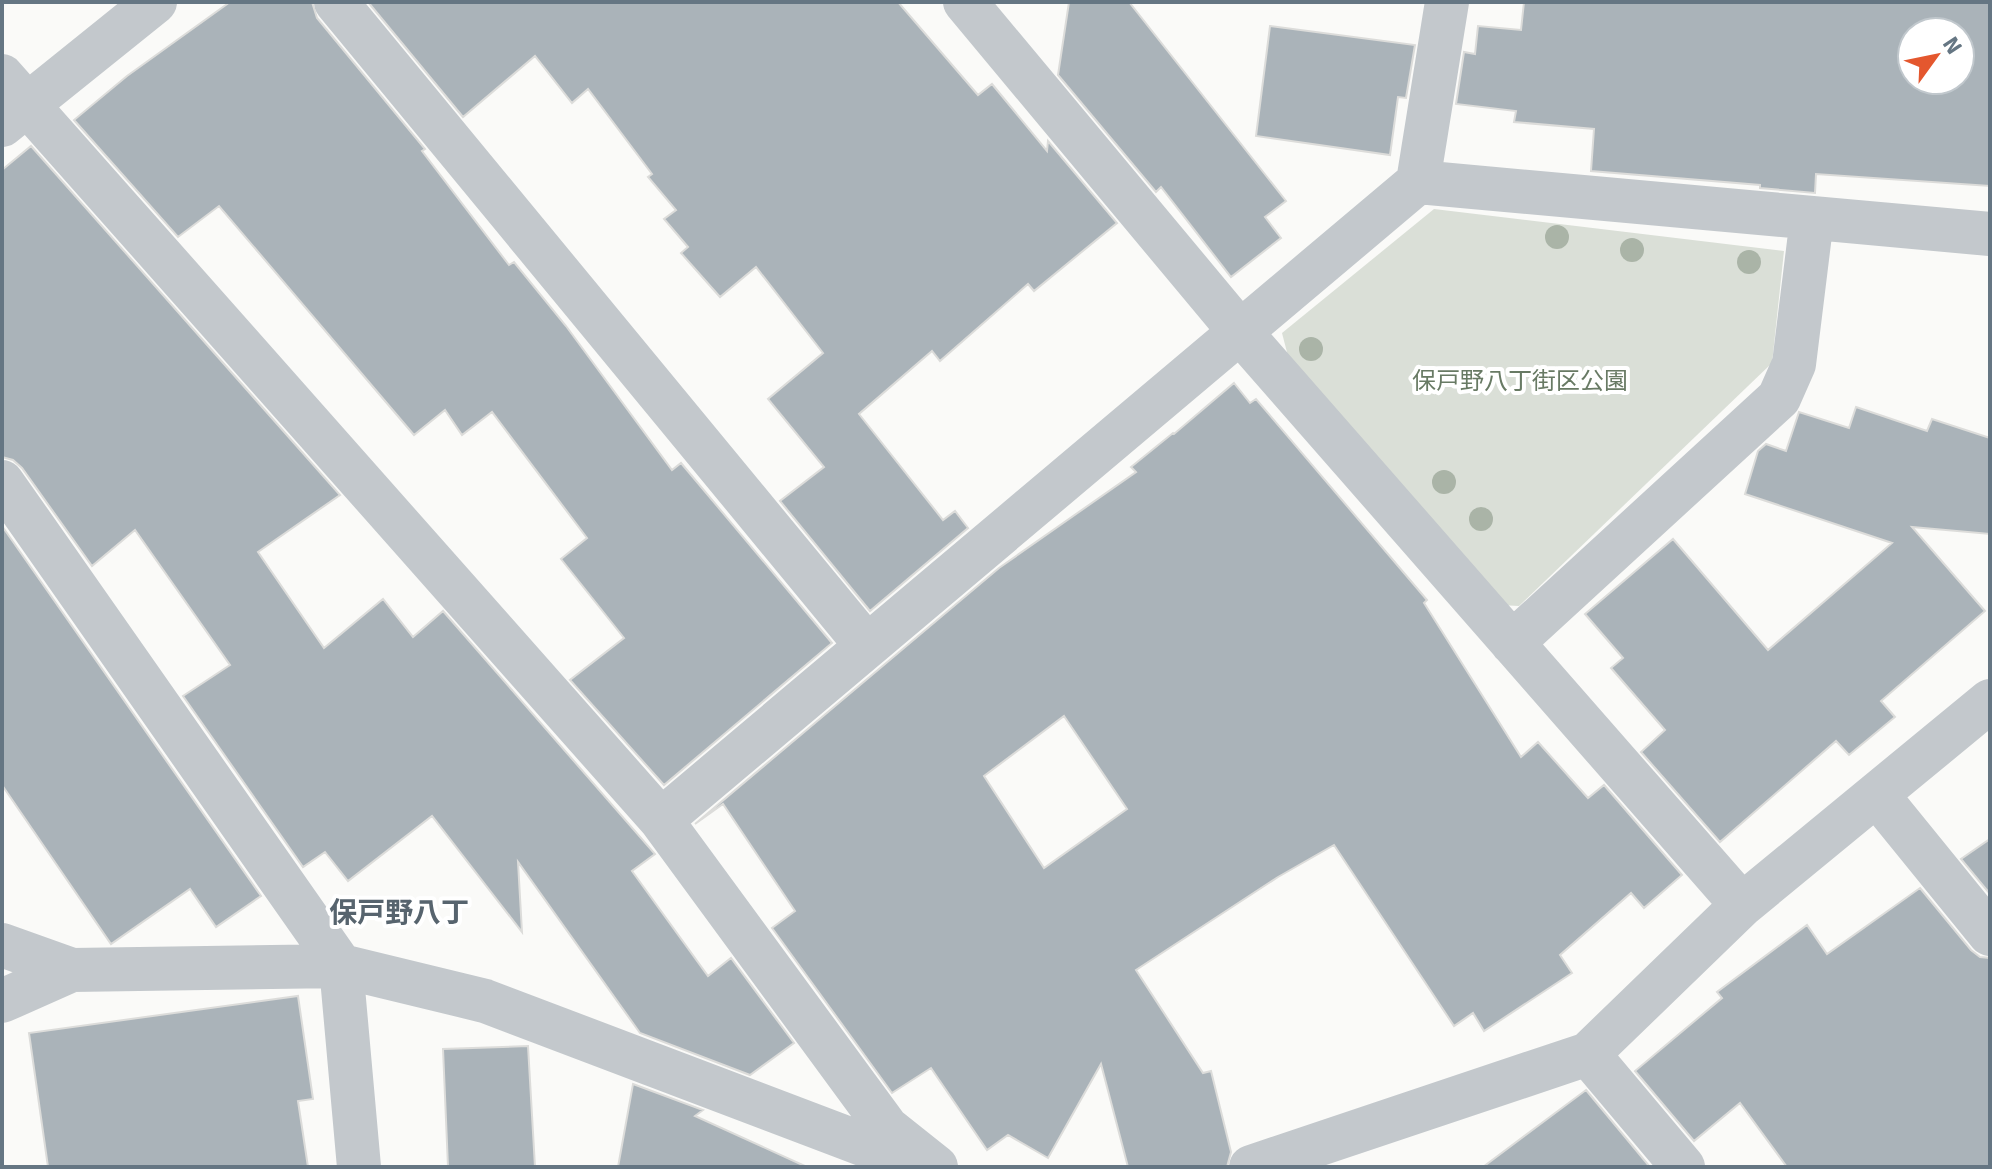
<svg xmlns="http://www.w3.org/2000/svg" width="1992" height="1169" font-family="Signika,'Noto Sans JP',sans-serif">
<rect width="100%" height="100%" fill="#fafaf8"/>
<path fill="#dadfd7" d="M1434,209L1784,251L1772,363L1519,606L1499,605L1289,360L1282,333Z"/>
<path fill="#aab3b9" stroke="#dcdcda" stroke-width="2" fill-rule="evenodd" d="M230,2H312L317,18L425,149L422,151L509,265L514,262L566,326L672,470L681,463L832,643L664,785L570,680L624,638L561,559L587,538L492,412L462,435L445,410L414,435L219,206L178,237L74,120L127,76Z
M368,2H898L978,95L992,84L1047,151L1048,141L1117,223L1034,291L1028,284L940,361L932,351L859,414L943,520L955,511L968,528L870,611L780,501L824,467L768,399L823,353L756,267L720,297L681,253L688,247L664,219L676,210L648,177L652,174L588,89L572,103L535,56L463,117Z
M1069,2H1129L1286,201L1265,217L1281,238L1231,277L1161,187L1156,192L1058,75Z
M1524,2H1990V186L1816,174L1815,193L1760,188V185L1591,171L1594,129L1514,122L1516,111L1456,104L1464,52L1475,54L1478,26L1521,30ZM1912,32H1960V80H1912Z
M1270,26L1415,45L1406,98L1398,97L1390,155L1256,136Z
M31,146L340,495L258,552L324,648L383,599L413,637L443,611L655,854L632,871L708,976L731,958L794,1043L750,1075L640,1033L518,862L522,932L432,816L348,881L325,852L303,867L183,696L230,665L135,530L92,566L22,468L13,460L2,457V170Z
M1234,383L1250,403L1256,399L1427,600L1424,603L1521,757L1538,742L1588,798L1604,785L1682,875L1644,908L1631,893L1560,955L1572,973L1484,1031L1473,1013L1454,1026L1334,845L1278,877L1136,970L1203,1073L1211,1071L1231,1152L1227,1167H1128L1101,1064L1048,1158L1008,1135L987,1150L931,1068L892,1093L772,928L795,911L723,804L695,824L999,568L1136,472L1131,467L1173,433L1174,434ZM1064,716L1127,809L1044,868L984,776Z
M1856,407L1927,431L1932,419L1990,438V534L1912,527L1985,611L1881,701L1895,717L1849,755L1836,741L1720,842L1641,752L1665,730L1611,668L1623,658L1585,614L1673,539L1768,650L1892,543L1745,494L1758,451L1766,444L1786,451L1799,412L1849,428Z
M2,526L261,896L216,927L190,889L111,944L2,785Z
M1990,839V894L1961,859Z
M1920,888L1971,950L1980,957L1990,958V1167H1787L1740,1103L1694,1141L1635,1071L1722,998L1717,992L1807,925L1827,954Z
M298,996L313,1099L298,1101L308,1167H48L29,1033Z
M528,1046L535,1167H448L443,1049Z
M633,1084L703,1110L695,1116L807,1167H618Z
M1586,1090L1650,1167H1483Z"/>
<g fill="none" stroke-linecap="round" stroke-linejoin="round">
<path stroke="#c3c8cc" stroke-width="44" d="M336,2L867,646
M965,2L1241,333L1742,905
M2,76L661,820L887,1128L936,1167
M2,125L155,2
M1418,182L1990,234
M2,482L341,966L359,1167
M1512,643L1779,398L1794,364L1812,218
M1877,795L1990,934
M661,820L1418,182L1447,2
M2,945L72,970
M2,1001L72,970L341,966L485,1001L915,1164
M1588,1054L1683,1167
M1251,1167L1588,1054L1742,905L1990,701"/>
</g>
<g fill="#aab4a7">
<circle cx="1557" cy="237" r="12"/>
<circle cx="1632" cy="250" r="12"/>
<circle cx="1749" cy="262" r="12"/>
<circle cx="1311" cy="349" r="12"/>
<circle cx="1444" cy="482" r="12"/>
<circle cx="1481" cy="519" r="12"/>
</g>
<g text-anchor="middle" stroke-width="8" stroke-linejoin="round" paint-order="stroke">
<g font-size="24" fill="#687a64" stroke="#fff">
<text x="1520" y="389">保戸野八丁街区公園</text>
</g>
<g font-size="28" font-weight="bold" fill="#57646e" stroke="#fff">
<text x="399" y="922">保戸野八丁</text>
</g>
</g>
<rect width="1992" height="1169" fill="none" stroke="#657683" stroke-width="8"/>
<g transform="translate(1936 56) rotate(57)"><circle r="38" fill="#ffffff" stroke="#c1c8cd" stroke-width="2"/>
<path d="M0-6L14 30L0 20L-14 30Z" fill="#e4572e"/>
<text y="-12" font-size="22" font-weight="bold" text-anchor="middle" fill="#657683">N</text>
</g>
</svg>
